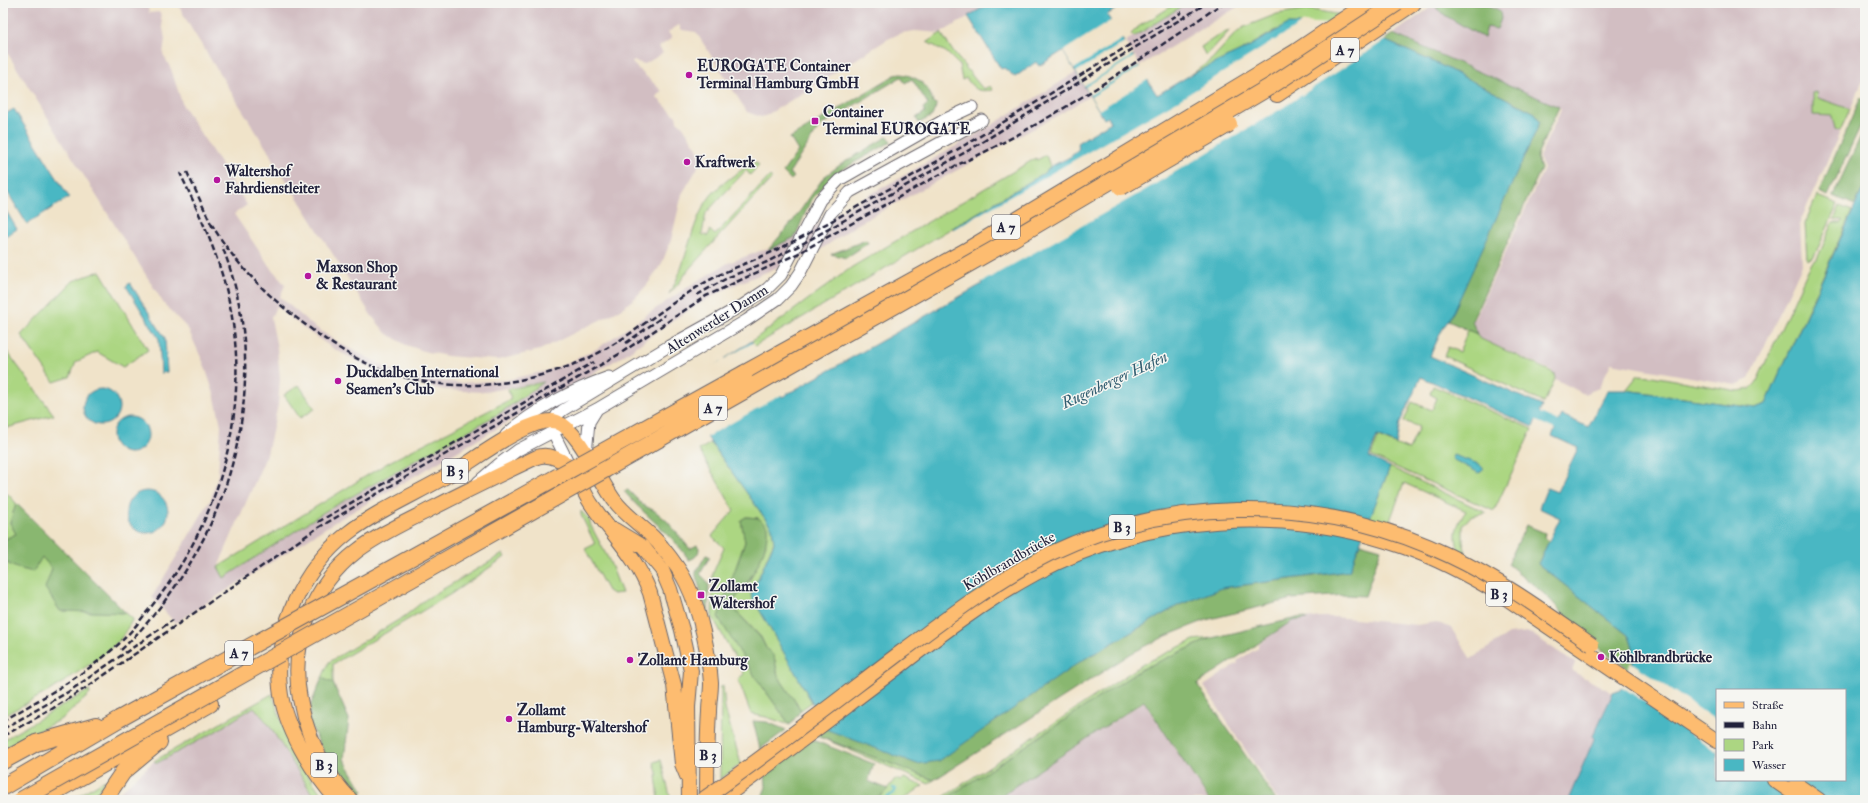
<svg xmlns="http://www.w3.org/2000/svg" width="1868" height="803" font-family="'IM FELL Double Pica',serif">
<rect width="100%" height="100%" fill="#f6f6f2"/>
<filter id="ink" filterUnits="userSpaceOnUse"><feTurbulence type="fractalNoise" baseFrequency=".025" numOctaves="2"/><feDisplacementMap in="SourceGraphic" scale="8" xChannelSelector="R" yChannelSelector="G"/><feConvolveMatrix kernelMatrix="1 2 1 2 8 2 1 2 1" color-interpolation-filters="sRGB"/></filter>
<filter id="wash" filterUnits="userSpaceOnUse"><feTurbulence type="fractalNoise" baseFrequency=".012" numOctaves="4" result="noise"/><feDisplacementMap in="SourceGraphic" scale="16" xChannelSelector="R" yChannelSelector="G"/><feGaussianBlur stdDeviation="0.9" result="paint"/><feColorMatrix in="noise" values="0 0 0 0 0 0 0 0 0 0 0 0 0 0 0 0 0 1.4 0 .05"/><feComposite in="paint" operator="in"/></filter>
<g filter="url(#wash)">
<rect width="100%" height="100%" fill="#f0e3c9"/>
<path fill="#d2bec2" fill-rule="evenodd" d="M3,3H147L149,13L160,12L165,39L163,54L171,69L183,106L247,205L234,214L268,264L285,285L280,297L312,325L339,343L393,371L431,380L459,383L506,380L546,371L568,363L598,348L692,284L728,263L768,248V249L795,237L984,130L1187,3H1244L1053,118L856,225L820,250L732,286L706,300L673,320L623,356L333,523L175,623L152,597L211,499L218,474L221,425L214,394L204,364L188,329L164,304L3,46ZM276,306L306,330L334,349L391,378L444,390L484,392L542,382L500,413L324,512L224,578L218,567L267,454L278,405L280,378L277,348L271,318Z
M177,3H991L941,33L915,31L901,33L888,39L785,104L765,116L761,117L747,112L696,32L682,30L679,25L668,32L672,38L659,47L663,53L645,64L633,61L632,63L662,91L656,97L676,116L677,121L682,125L697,148L700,159L697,169L682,194L671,240L662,263L647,285L635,298L618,311L540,350L498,360L447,356L427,352L406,345L386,333L371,315L191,28Z
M1437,3H1865V76L1800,222L1802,265L1749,379L1736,385L1611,363L1599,388L1584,394L1555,379L1554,373L1551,370L1479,338L1473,322L1544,169L1539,157L1561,110L1559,107L1393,34Z
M1320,617H1334L1417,625L1436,622L1451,628L1471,659L1509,634L1529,632L1575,663L1572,671L1613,693L1593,736L1594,739L1568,800H1278L1204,686L1238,663L1237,661L1258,648V645L1292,621Z
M1144,702L1208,800H994Z
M254,707L269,725L316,800H128L118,794L154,761L157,762L213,733Z"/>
<path fill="#acd682" stroke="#677c5e" d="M1177,3H1187L1134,37L1131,34L1138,27Z
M1307,9L1354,17L1368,23L1276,30L1243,50L1192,74L1212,59L1234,35L1244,27L1277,14Z
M1230,30L1206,56L1201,47L1219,35Z
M941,33L954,53L983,89L990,86L993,90C977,92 975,90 966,78L962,80L959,65L946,52L927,42Z
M1817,92L1818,98L1850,109L1840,131L1835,129L1832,116L1813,115V93Z
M1046,155L1050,166L1044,173L753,347L752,341L852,267L1036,158L1037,160Z
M755,162L759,165L750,175L746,170L706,213L702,234L708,236L710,230L715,235L770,176L772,178L689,269L679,283L669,294C689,263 690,216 715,191C727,179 741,170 755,162Z
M1817,196L1838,204L1814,257L1807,260L1805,223Z
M1840,206L1852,211L1766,404L1755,408L1626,390L1638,375L1652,376L1738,391L1750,389L1756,383L1808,270L1813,261L1817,259L1833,223H1842L1843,220H1834Z
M100,271L148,350L123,367L97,352L76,362L70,377L54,382L21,335L73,281Z
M1468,330L1477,334L1479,338L1554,373L1555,379L1544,403L1444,356L1448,347L1459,352Z
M3,346L54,415L3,429Z
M544,382L500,413L324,512L224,578L218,567L389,462L511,399L508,389Z
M299,385L315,409L300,418L284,395Z
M1433,386L1532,429L1494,511L1371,456L1378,437L1409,450L1419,427L1404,421L1412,402L1432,410L1437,398L1430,394Z
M711,443L772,528L774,542L751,595L812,702L801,710L778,676L774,656L766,648L761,637L736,611L735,599L750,580L766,544L758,518L746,517L741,520L745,542L719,617L754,675L790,725L766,717L751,714L738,679L744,674L712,616L713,573L724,548L712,536L734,510L699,450Z
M1390,467L1487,513L1470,517L1463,525V541L1467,558L1461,560C1455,537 1452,531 1466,511L1404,483L1388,526L1369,520Z
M8,494L16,503L10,523L16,534L3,540V496Z
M581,511L589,519L591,526L610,562L622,593L613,594L608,591L585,549L595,544L581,515Z
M503,554L505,557L451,594L333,664V683L322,678L329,662L405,616L426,599Z
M42,556L52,569L60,610L126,613L133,619L120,640L99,658L53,689L3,716V561L17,568L38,561Z
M1212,638L1140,670L944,800H939L1143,664L1194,640Z
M723,685L725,709L741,764L720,779L721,686Z
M89,690L90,694L63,718L3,749V740Z
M272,694L290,744L304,770L326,800H316L269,725L254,707L213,733L157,763L154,761Z
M815,735L934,780L929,784Z
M661,760L671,800H659L656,776H658L654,762Z
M904,778L923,786L902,800H871L882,795L895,779L901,781Z
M105,780L93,800H70Z"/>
<path fill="#89b770" stroke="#566c56" d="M1442,3C1462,3 1483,0 1500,11L1501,19L1497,29L1487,27L1484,38L1446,16L1436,8Z
M1393,34L1559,107L1538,153L1537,157L1541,169L1472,321L1477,334L1448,321L1540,122L1535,113L1440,65L1384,40Z
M901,74C919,77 929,85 933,103L937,104L932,116L919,123L916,118L925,112L923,108L928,104L912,79L905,83L901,77L820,126L789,173L794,177L791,180L783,172L798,151L790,138L895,75Z
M1861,97L1865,102V116L1828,196L1819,192Z
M1865,127V184L1855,205L1833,196Z
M888,136L891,142L836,173L822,187L810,202L795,237L768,250L793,221L824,177L840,165Z
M866,240L868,243L846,258L831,254Z
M628,490L643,505L655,511L667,521L690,549L697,545L699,548C699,555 695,558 689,560C672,533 644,516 624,491Z
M16,503L126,613L60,611L45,588L52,569L42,557L33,572L17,568L3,561V540L16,534L10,523Z
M746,517L758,518L767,526C769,553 751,578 735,599L736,611L761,638L766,648L774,656L778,676L801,710L790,725L754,675L718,617L745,542L741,520Z
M1526,525L1545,533L1544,538L1549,541L1538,564L1628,635C1635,647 1636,656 1630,670L1571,627C1558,601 1530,583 1508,564Z
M1360,543L1381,549L1365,596L1346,595L1292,599L1206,620L1166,636L1132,653L934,780L815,735L827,728L1081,661L1179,605L1222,588L1349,571Z
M706,555L709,556V558L700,574L707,581L709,586L708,614L696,576V572Z
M1301,617L1308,619L1292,621L1197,684L1276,800H1209L1144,701L994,800H944L1140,670L1212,638Z
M322,678L333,683L349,719L344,759L363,791L356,797L327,760L309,722L311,704Z
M753,721L767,722L786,730L760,749Z
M810,739L874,764L868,781L888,789L882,795L871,800H761L766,787L765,772Z"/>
<path fill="#49b7c3" stroke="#366c7f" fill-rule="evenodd" d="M991,3H1125L1107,15L1157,95L1192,74L1243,50L1288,24H1301L1384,40L1440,65L1535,113L1540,122L1454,311L1442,330L1430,356L1542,406L1533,427L1421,377L1400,422L1396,444L1377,436L1369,457L1390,467L1349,571L1222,588L1179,605L1081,661L939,761L917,764L828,730L751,595L774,543L772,528L711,443L687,405L695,378L752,341L753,347L782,397L982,284L953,228L1044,173C1054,160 1069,163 1079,148L1077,143L1111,122L1108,117L1104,119L1063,51L1039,66L1036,62L1015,77L1004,68L1001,69L968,16Z
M14,109L69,197L27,224L3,185V115Z
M1865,184V800H1568L1594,739L1593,736L1613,693L1621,690C1631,668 1640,657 1628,635L1538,564L1560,518L1539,508L1547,488L1557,492L1578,448L1552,436L1562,415L1588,427L1608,390H1626L1755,408L1766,404ZM1717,690H1845V780H1717Z
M3,206L17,229L3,238Z
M130,283L165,338L167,372L161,373L159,339L126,286Z
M83 407a18 18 0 1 1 36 0a18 18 0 1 1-36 0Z
M112 435a18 18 0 1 1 36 0a18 18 0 1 1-36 0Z
M1453,455L1479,464L1483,468V470L1480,473L1477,472L1454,460L1452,458Z
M126 512a21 21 0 1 1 42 0a21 21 0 1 1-42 0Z"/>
<path fill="#f0e3c9" d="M1112,20L1124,38L1074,69L1063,51Z
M1304,22L1339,25L1269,79L966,258L952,230L1179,100Z
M1358,29L1387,39L1284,107L1140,193L705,438L691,415L769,371L783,394L979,283L966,258Z
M1126,41L1134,55L1084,86L1076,72Z
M1135,56L1140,65L1090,95L1085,87Z
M1141,66L1149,79L1099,110L1091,97Z
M754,342L755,347L768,370L686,406L685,396L690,392L694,376Z
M1631,662L1717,721V752L1621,686Z"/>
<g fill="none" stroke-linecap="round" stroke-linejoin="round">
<path stroke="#49b7c3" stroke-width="2.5" d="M883,800L894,793L896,789L893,788"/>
<path stroke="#49b7c3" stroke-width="9" d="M1527,412L1568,430"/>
</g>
</g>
<g filter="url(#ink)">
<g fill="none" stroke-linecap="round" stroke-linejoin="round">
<g stroke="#6a666d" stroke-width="13">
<path id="tertiary" d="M506,435C532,410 575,389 609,377
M586,454L589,422L597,409
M571,468L553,432L554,421L557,415L563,410L669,346L743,305L767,289L781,275L820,200L839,180L946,119L972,107
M478,482L499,464L518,450L597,409L747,320L778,299L791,286L800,273L830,214L850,192L982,120"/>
</g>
<g stroke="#6a666d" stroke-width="16">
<path id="primary" d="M615,530L643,547L662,570L670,589L682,630L691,671L688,707L689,800
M1774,780L1803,800
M1796,784L1819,800
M337,800C312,772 284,727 280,688C274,630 302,569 348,533C379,509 423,491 457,470C477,458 535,414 557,422C579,430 599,480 614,500C627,518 648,529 662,547C671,558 681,571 687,584C700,610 709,654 711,683C711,693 709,702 709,712C707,741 707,771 707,800
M351,800C324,772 307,737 300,699C289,643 313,585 357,551C379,534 406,522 431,509C466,491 501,474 537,457C549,453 564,460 572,470C580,480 584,494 592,505C613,536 636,556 650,593L674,685L682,764L687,776
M720,800C781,757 841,710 901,665C944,632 988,599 1036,573C1149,514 1284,504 1404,547C1439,559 1472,577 1503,596L1717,741"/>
</g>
<g stroke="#6a666d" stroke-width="18">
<path id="motorway" d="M1277,94L1413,3
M745,373L966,251L1296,52L1369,3
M3,761L36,743L96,726
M3,787L119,719
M40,800L210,704
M104,800L123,772L159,742"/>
</g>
<use href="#tertiary" stroke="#fff" stroke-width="11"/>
<use href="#primary" stroke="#fdbc70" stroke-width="14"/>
<use href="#motorway" stroke="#fdbc70" stroke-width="16"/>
<path stroke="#22223b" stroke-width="2.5" stroke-dasharray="6 3" stroke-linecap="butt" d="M187,172L213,228
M211,223C231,258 258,286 289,312C314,332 340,351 370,365C438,396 517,389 584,360C633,338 671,299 719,275C744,263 771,254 796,240C928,170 1056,91 1182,12
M697,295L729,277L767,262L802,244L971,149L1207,3
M626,343L665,315
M318,522L594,362
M121,650C228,548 278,387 222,246
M3,721C40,699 80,678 113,649C125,639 136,626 146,613C213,534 248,428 233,324C226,271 203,221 180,173
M3,729L68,692L173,620
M3,736L47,712L84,689L316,529L621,353L706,296L797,254L955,166C1050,123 1137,62 1223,3"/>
<g stroke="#6a666d" stroke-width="16" stroke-linecap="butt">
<path id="primary-bridge" d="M702,800C770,753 835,702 901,652C942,622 982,591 1026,566C1156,494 1318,492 1450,556C1501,580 1546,613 1592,645"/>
</g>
<g stroke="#6a666d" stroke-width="18" stroke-linecap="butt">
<path id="motorway-bridge" d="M1121,187L1229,124
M119,719L745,373
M21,800L1009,241L1271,86L1397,3"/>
</g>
<use href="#primary-bridge" stroke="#fdbc70" stroke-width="14"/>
<use href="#motorway-bridge" stroke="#fdbc70" stroke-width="16"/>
</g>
</g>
<g fill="#b5179e" stroke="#f6f6f2" stroke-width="1.5">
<circle cx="689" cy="75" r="4"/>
<rect x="811" y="117" width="8" height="8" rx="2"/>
<circle cx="687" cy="162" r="4"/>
<circle cx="217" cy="180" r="4"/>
<circle cx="308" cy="276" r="4"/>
<circle cx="338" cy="381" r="4"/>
<rect x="697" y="591" width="8" height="8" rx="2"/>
<circle cx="1601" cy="657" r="4"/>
<circle cx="630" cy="660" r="4"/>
<circle cx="509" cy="719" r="4"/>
</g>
<g text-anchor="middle" stroke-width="3" stroke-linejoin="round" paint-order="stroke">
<g fill="#f6f6f2" stroke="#626272" stroke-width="1">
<rect x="1331" y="38" width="28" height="24" rx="3"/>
<rect x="992" y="215" width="28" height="24" rx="3"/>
<rect x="699" y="396" width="28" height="24" rx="3"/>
<rect x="442" y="459" width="26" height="24" rx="3"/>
<rect x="1109" y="515" width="26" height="24" rx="3"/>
<rect x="1486" y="582" width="26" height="24" rx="3"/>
<rect x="225" y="641" width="28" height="24" rx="3"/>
<rect x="695" y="743" width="26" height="24" rx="3"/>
<rect x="311" y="753" width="26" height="24" rx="3"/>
</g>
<g font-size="14" font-weight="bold" fill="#22223b">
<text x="1345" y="55">A 7</text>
<text x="1006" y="232">A 7</text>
<text x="713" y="413">A 7</text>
<text x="455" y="476">B 3</text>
<text x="1122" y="532">B 3</text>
<text x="1499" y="599">B 3</text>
<text x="239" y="658">A 7</text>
<text x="708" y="760">B 3</text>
<text x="324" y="770">B 3</text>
</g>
<g font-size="15" font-weight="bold" fill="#22223b" stroke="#f6f6f2" text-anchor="start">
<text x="697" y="71">EUROGATE Container<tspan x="697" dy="17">Terminal Hamburg GmbH</tspan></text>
<text x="823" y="117">Container<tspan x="823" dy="17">Terminal EUROGATE</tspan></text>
<text x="695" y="167">Kraftwerk</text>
<text x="225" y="176">Waltershof<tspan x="225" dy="17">Fahrdienstleiter</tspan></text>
<text x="316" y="272">Maxson Shop<tspan x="316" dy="17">&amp; Restaurant</tspan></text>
<text x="346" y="377">Duckdalben International<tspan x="346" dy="17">Seamen's Club</tspan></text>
<text x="709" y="591">Zollamt<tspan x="709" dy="17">Waltershof</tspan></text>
<text x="1609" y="662">Köhlbrandbrücke</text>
<text x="638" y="665">Zollamt Hamburg</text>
<text x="517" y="715">Zollamt<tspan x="517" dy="17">Hamburg-Waltershof</tspan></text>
</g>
<g font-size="15" fill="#22223b" stroke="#f6f6f2">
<text transform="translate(717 319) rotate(-32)" y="5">Altenwerder Damm</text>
<text transform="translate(1009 561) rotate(-30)" y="5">Köhlbrandbrücke</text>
</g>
<g font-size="16" font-style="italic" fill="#325e71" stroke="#f6f6f2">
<text transform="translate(1114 379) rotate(-25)" y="6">Rugenberger Hafen</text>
</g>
</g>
<rect width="1868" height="803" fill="none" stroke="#f6f6f2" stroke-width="16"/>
<rect x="1716" y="689" width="130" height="92" fill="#f6f6f2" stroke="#a1a1a9"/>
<rect x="1724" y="702" width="20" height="6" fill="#fdbc70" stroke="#a1a1a9"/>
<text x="1752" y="709" font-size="12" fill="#22223b">Straße</text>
<rect x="1724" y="722" width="20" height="6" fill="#22223b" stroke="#a1a1a9"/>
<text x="1752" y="729" font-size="12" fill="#22223b">Bahn</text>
<rect x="1724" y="739" width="20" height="12" fill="#acd682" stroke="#a1a1a9"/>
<text x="1752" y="749" font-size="12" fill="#22223b">Park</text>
<rect x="1724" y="759" width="20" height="12" fill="#49b7c3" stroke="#a1a1a9"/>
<text x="1752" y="769" font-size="12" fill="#22223b">Wasser</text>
</svg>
